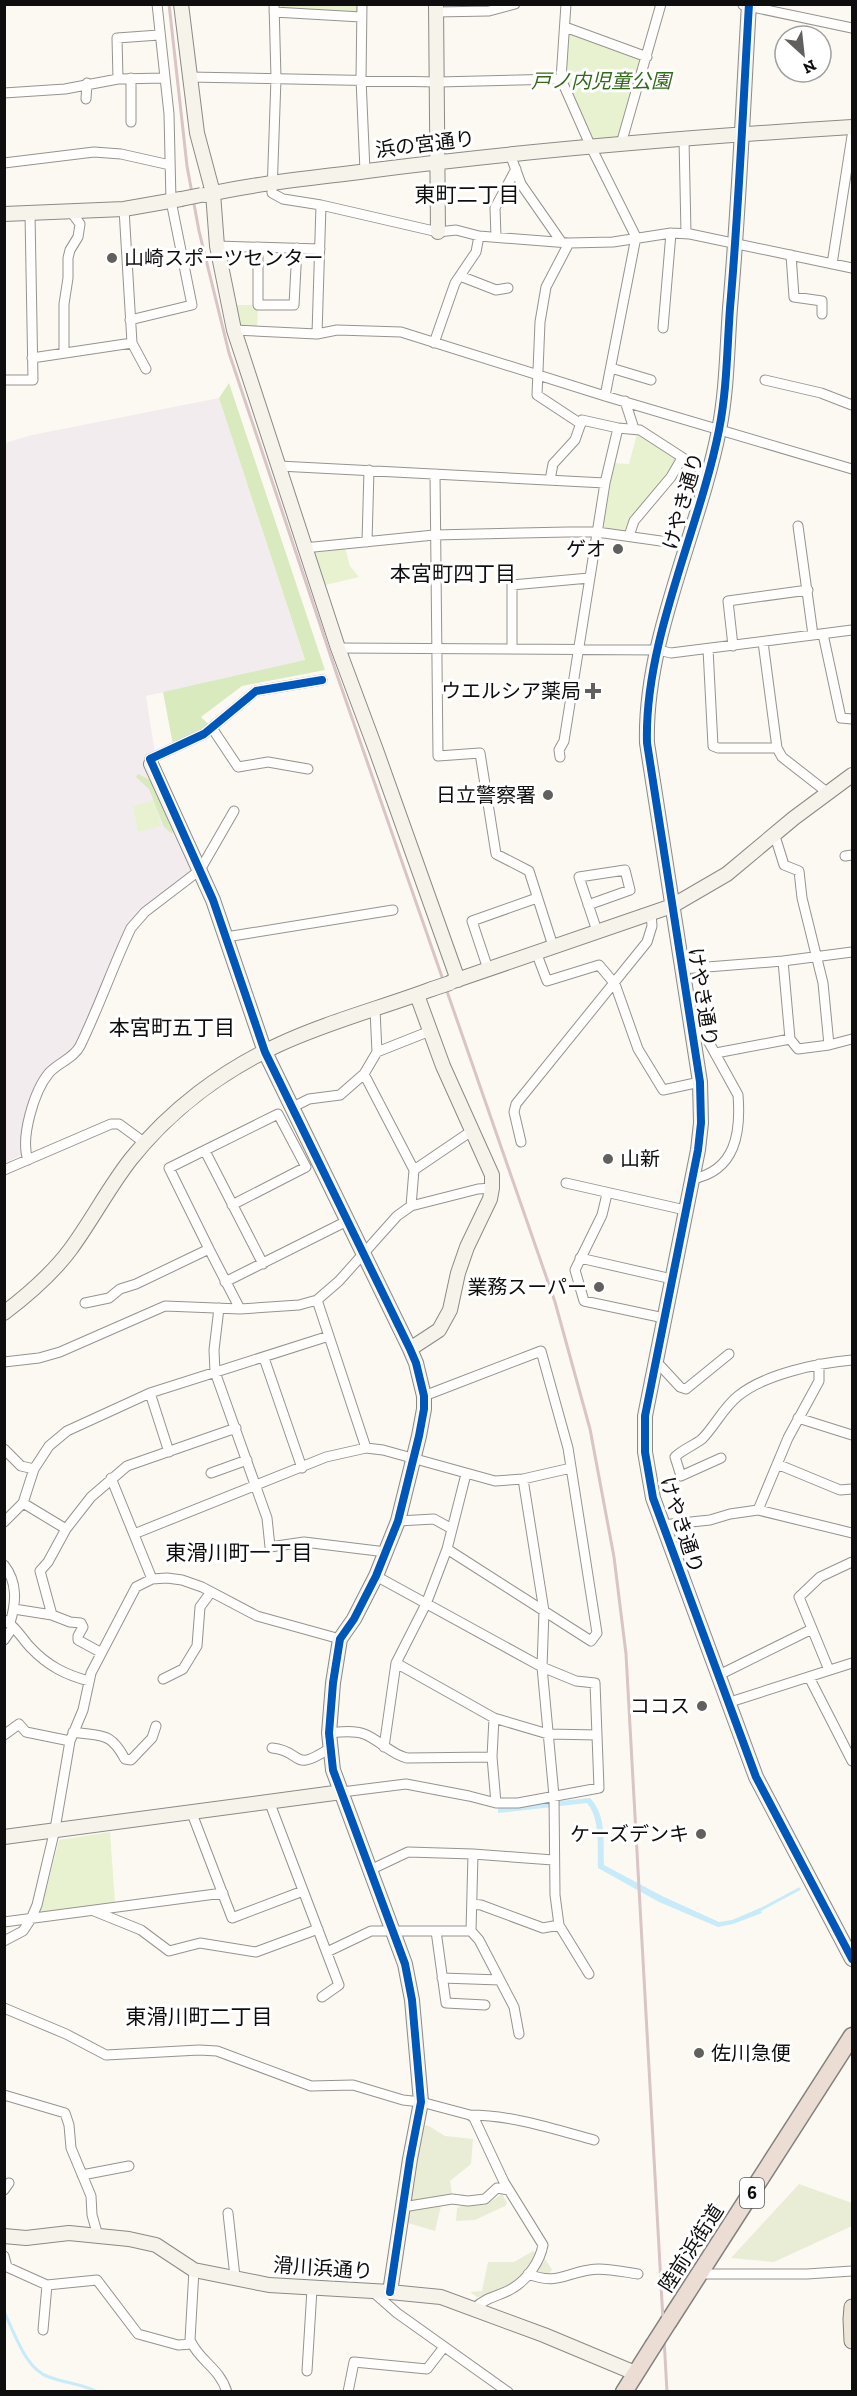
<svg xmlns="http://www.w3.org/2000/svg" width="857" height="2396" font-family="'Zilla Slab','Noto Sans JP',serif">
<rect width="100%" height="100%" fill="#fcf9f2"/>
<path fill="#f3ecef" d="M219,398L305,661L146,696L158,772L194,872L143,914L78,1049L49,1073L37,1095L25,1153L5,1163V443L32,435Z"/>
<path fill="#e8f2d1" d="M280,5H359V16L281,8Z
M564,31L647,57L618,141L591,147L561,79Z
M229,305H258L257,330H234Z
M637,434L645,435L678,458L667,477L627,532L601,529L612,463L629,464Z
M344,544L350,566L359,577L317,587L304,548Z
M155,800L161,826L138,832L133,806Z
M110,1832L115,1902L39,1918L59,1840Z"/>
<path fill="#d9eabe" d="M229,383L325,670L242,686L201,717L212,728L174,750L163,692L305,660L219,398Z
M138,774L152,781L173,828L172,834L164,827L149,789L136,777Z"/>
<path fill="#e9edd5" d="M423,2125L429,2126L445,2136L473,2139L471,2164L450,2181L452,2194L410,2202Z
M799,2184L852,2203V2226L774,2262L731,2258Z
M502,2194L507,2203L505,2206L475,2220L456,2221L457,2208L461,2206L485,2205Z
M441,2206L435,2231L408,2223V2209Z
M533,2251L544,2257L552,2270L549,2273L524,2272C510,2286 496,2294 477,2297L470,2292L482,2291L488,2262H514Z"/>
<path fill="#c7ebf8" d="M590,1798C607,1816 603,1841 604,1865L662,1896L719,1922L732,1920L760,1908L762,1913L733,1924L718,1927L659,1902L598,1868C597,1847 601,1820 587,1803L498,1813V1807Z"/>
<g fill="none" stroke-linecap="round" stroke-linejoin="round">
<path stroke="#c7ebf8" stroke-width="3" d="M758,1911L799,1889
M4,2312C15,2333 25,2369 49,2377C65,2383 82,2384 98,2392
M240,2392H253"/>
<g stroke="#959491" stroke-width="11">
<path id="street" d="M274,4L276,78L272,193L283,199L321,205L438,232L456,230L479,236L569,243L613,242L671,233L690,234L852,268
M362,4L361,79L365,171
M566,4L561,79L591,147L636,237L605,396
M743,5L852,28
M274,12L361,17
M436,12L489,11L515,4
M565,27L647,57
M189,77L438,82L561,79
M118,79L117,38L159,35
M4,93L65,89L118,79L164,78
M86,99L87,83
M131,122V78
M684,139L686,233
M621,144L661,4
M510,154L521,184L560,240
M4,163L94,152L121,154L170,165
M124,209L132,343L146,369
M496,237L495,208L516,169
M569,243L546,287L540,322L537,395L581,424
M217,246L320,249
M258,247V305H294L297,248
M791,255L794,297L822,301V314
M832,264L852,136
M460,276L496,290L508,288
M130,320L192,305L171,201L169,114L157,4
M663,328L671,233
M234,330L317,334L337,330L401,332L605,396L852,469
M317,334L321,205
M434,343L455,283L476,252L479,236
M64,353V304L68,278V258L70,250L78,237L80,224L72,213
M32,358L132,343
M611,368L651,380
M4,380H33L30,214
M765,380L821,393L852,405
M625,401L634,429
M279,466L605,483
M435,474L438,756L480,753L496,854L529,871L553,946
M550,480L553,464L575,440L582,420L618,428
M798,526L813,635
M629,536L634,521L671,477L682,458
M367,542L369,470
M304,548L434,535L568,532H597L689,545
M823,634L841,718L852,719
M763,642L777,748L782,757L828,793
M733,646L728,601L808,590
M338,648L658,650L671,653L852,630
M512,649V585L589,578
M708,649L713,746L718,748H777
M212,728L238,767L268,762L308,769
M560,757L559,750L564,741L605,483L618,428L640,430L708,474
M151,764L150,759L204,734L256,691L322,680
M774,833L784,865L799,871L802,898L823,983L829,1045
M845,856L852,855
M588,905L630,890L625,870L579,877L597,931
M226,937L393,910
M536,952L547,981L599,965L615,984L638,1049L663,1090L700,1082
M783,961L790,1039
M488,969L472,921L537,898
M682,969L783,961L852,952
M691,1026L701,1028L738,1095C741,1132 736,1171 692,1179
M377,1052L430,1031
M716,1053L790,1039L798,1049L829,1045L852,1039
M364,1074L414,1170
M291,1108L309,1099L340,1095L364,1074L377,1052L375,1010
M521,1142L514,1112L516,1104L647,942L652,926L651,913
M205,1151L263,1264
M28,1160C20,1138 34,1091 49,1073C58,1063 74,1058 80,1046C99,1007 113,966 131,928L145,912L200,870L234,811
M4,1170L111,1124H119L145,1143
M566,1183L685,1210
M607,1194L602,1215L575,1270L584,1301L664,1318
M411,1206L414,1170L473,1130
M209,1249L169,1168L278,1114L306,1167L232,1205
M580,1258L672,1279
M225,1282L347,1221
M317,1300L366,1448
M85,1303L109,1298L120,1289L136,1284L209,1249L240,1309
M219,1308L214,1350L215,1372L267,1518L270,1547L304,1542L386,1552
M264,1358L302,1468
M655,1360L680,1387L686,1389L729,1354
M4,1362L39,1358L60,1352L165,1306L240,1309L299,1305L317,1300L339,1281L397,1216L411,1206L478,1189L492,1188
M150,1393L169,1452
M424,1396L541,1351L568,1448L597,1633L591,1641L447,1549
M798,1418L852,1435
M4,1449L21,1466L34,1469
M721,1458L681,1476L675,1457C683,1449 693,1446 702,1439C715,1426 723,1408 738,1396C765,1374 818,1363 852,1360
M777,1464L840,1490L852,1489
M211,1473L247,1460
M111,1478L152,1579
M523,1479L544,1611L542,1667L554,1796L555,1895L559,1925L589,1974
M23,1503L66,1529
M758,1510L788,1438L819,1381V1364
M398,1521L434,1519L452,1529
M4,1522L23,1503L34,1469L49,1446L67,1431L150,1393L329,1336
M662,1525L710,1520L730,1514L758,1510L852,1533
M134,1534L326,1457L366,1448L383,1450L495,1481L523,1479L571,1468
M4,1565C18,1583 16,1603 10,1623
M14,1609L52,1615L70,1622L81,1623L83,1627L78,1636V1640L100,1652
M52,1615L40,1571L48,1562L66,1529L91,1497L127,1466L236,1428
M4,1620C16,1626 22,1639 31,1648C48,1666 66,1675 89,1681
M4,1640L13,1627
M396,1663L494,1718L548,1734L597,1735
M829,1670L799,1597L820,1577L852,1562
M717,1674L723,1673L812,1629
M809,1677L852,1761
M163,1679L183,1669L197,1646L200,1607L211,1592
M727,1703L852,1663
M494,1718L492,1757L496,1803
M73,1732C102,1737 110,1731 125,1759L131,1760L152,1738L156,1726
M329,1733C340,1732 353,1730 364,1734C380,1740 390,1754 407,1758L492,1757
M4,1735L19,1724L26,1732L70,1741
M384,1747L396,1663L426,1604L447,1549L466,1474
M272,1748C304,1751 291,1774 330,1748
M342,1792L406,1784L469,1796L496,1803H518L599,1788L595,1683L576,1681L542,1667L376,1576
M269,1801L339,1985L322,1997
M191,1811L232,1918L303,1891
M473,1854L553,1860
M472,1904L481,1905L543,1928L559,1925
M94,1911L141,1930L169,1951L200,1943L256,1952L318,1929
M4,1922L223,1893
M436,1931L446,2003L485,2005
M471,1931L479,1940L514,2007L519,2034
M4,1941L23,1931L31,1919L37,1905L55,1829L70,1741L83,1710L91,1673L136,1587L152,1579L167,1578L182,1580L202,1587L257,1616L340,1639
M327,1952L371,1931H471L473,1854L408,1852L370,1870
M442,1978L500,1980
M4,2008L66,2034L106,2055L199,2050L217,2051L311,2086L353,2085L403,2100L421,2102L470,2115L474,2118L504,2182L543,2245C540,2261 528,2279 513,2288C501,2296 485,2297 475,2308
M4,2095L65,2113L69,2125L71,2148L91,2196L92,2215L98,2236
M470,2115C512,2115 554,2129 594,2140
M82,2175L129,2166
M4,2190L9,2183
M403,2207L452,2199L468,2201L485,2199L497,2188L509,2190
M228,2213L235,2277
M4,2256L7,2267L47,2285L43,2330
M194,2270L190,2340C200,2362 219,2367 227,2392
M528,2274C556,2285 564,2274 589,2270C604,2267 623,2272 638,2274
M700,2274H807L852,2271
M47,2285L97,2280L138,2334L178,2345L192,2344
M372,2291L397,2313L508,2392
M307,2371L312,2289
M348,2392L354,2362L427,2369L444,2347"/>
</g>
<g stroke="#8c8a87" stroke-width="16">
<path id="secondary" d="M181,4L197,133L213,193L217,246L234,330L338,648L376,750L458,980
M436,4L438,232
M749,4C743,106 739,207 730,308C727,349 727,390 719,430C699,531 644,640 647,743L700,1082L701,1123L698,1150L645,1416V1452L653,1498L756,1777L852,1959
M205,195C258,183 313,178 367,171C528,150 690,137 852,127
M4,214L124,209L181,199
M151,764L213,900L265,1052L410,1349L416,1363L424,1396V1409L419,1436L398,1521L376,1576L354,1619L340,1639L333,1683L329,1733L333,1770L405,1964L412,2000L421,2102L410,2159L390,2292
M451,982L672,906L727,874L794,818L852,775
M4,1313C29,1294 52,1274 70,1250C92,1220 109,1187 131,1159C170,1110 222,1071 278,1045C327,1022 381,1008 432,989
M410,1349L439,1330L450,1310L458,1273L467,1247L490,1199L492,1188V1175L443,1066L417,995
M4,1837L342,1792
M4,2236L26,2238L69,2233L129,2239L156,2245L194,2270L269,2285L390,2292L441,2297L544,2335L635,2373"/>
</g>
<g stroke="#82817e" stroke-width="17">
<path id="primary" d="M852,2307L851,2319L852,2341"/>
</g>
<g stroke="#82817e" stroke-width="19">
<path id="highway" d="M669,2321L852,2036
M624,2392L653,2346"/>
</g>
<use href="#street" stroke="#fffefd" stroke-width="9"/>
<use href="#secondary" stroke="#f5f3ea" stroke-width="14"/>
<use href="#primary" stroke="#ede6d8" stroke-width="15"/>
<use href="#highway" stroke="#ebddd4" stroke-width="16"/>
<path stroke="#d9c4c6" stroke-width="3" d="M169,4L187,166L199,231L229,353L337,675L555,1302L590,1429L614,1557L626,1654L667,2392"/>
<g stroke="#8c8a87" stroke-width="16" stroke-linecap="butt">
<path id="secondary-bridge" d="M181,199L201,195
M432,989L450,983"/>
</g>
<g stroke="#82817e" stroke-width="19" stroke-linecap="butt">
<path id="highway-bridge" d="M653,2346L669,2321"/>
</g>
<use href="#secondary-bridge" stroke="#f5f3ea" stroke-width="14"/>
<use href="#highway-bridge" stroke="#ebddd4" stroke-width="16"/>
<g stroke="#fff" stroke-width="11">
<path id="cycleway" d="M749,4C743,106 739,207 730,308C727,349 727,390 719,430C699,531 644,640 647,743L700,1082L701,1123L698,1150L645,1416V1452L653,1498L756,1777L852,1959
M322,680L256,691L204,734L150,759L213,900L265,1052L410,1349L416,1363L424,1396V1409L419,1436L398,1521L376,1576L354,1619L340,1639L333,1683L329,1733L333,1770L405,1964L412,2000L421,2102L410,2159L390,2292"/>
</g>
<use href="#cycleway" stroke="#0057b8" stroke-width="8"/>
</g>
<g fill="#61605e" stroke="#fff" stroke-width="2">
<circle cx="112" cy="258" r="6"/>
<circle cx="618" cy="549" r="6"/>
<path d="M590 682h6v6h6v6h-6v6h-6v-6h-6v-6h6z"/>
<circle cx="548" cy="795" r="6"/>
<circle cx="608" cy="1159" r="6"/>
<circle cx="599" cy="1287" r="6"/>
<circle cx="702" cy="1706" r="6"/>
<circle cx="701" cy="1834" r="6"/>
<circle cx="699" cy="2053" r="6"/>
</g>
<g text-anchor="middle" stroke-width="6" stroke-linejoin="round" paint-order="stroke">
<rect fill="#fff" stroke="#565656" stroke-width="1.5" x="740" y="2178" width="24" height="30" rx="4.5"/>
<g font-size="18" font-weight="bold" fill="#0e0e0e">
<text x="752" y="2199">6</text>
</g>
<g font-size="20" font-style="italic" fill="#326a1a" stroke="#fff">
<text x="601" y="88">戸ノ内児童公園</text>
</g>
<g font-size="20" fill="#0e0e0e" stroke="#fff">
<text transform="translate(425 144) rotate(-7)" y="7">浜の宮通り</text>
<text transform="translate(683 501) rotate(-74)" y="7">けやき通り</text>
<text transform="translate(703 997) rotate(81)" y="7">けやき通り</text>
<text transform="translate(682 1525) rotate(72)" y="7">けやき通り</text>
<text transform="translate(691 2248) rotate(-57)" y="7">陸前浜街道</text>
<text transform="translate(323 2268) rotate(4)" y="7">滑川浜通り</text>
</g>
<g font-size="20" fill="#0e0e0e" stroke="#fff" text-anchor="end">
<text x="124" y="265" text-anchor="start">山崎スポーツセンター</text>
<text x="606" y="556">ゲオ</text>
<text x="581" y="698">ウエルシア薬局</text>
<text x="536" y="802">日立警察署</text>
<text x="620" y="1166" text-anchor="start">山新</text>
<text x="587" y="1294">業務スーパー</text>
<text x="690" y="1713">ココス</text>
<text x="689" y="1841">ケーズデンキ</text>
<text x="711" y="2060" text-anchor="start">佐川急便</text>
</g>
<g font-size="21" fill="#0e0e0e" stroke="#fff">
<text x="467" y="202">東町二丁目</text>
<text x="453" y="581">本宮町四丁目</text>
<text x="172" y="1035">本宮町五丁目</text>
<text x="239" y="1560">東滑川町一丁目</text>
<text x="199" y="2024">東滑川町二丁目</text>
</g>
</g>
<rect width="857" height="2396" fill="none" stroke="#0e0e0e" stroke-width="12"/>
<g transform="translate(803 54) rotate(153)"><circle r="28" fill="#ffffff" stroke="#9f9f9f" stroke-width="1.5"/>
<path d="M0-4.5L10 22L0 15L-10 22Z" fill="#61605e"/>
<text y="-9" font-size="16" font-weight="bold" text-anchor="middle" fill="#0e0e0e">N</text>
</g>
</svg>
